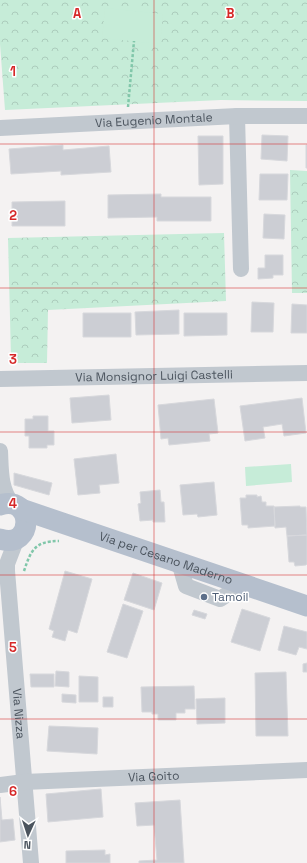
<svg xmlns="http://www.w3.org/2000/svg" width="307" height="863" font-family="'Space Grotesk',sans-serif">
<defs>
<pattern id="forest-crowns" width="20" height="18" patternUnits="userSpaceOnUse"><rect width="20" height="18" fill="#c6ecd8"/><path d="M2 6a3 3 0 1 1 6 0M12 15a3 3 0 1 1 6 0" fill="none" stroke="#acccbc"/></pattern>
</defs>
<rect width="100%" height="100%" fill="#f4f2f2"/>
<path fill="url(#forest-crowns)" d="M0,0H307V101L221,100L5,110L0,44Z
M290,170L307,171V293H292Z
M224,233L226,301L48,310L47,363H18L11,358L8,238Z"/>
<path fill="#c6ecd8" d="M105,8L163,14L160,44L102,38Z
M291,464L292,482L246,486L245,467Z"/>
<path fill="#ccced4" stroke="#d7d8dc" d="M262,135L288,136L287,161L261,159Z
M198,136H223V184L199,185Z
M63,145V150L109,146L111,172L61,175V171L11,174L9,149Z
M306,145H307V168H306Z
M260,174H288L287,200H259Z
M161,194V197H211V221H157V217L108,218V195Z
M65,201V226H12V202Z
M264,214L285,215L284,239L263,238Z
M265,255H283V275H273V278L258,279V268H265Z
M252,302L274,303L273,332H251Z
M292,304L307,305V333H291Z
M179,310V334L136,335L135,312Z
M83,313H131V337H83Z
M184,313H227V335L184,336Z
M109,395L111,420L72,423L70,398Z
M302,398L306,433L284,436L282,424L263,427L265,438L245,441L240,406Z
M214,399L218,433L209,434L210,441L169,445L168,438L161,439L158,405Z
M33,416H48V431H54V445H47V448H29V436H25V419H33Z
M116,454L119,483L99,485L100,493L78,495L74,459Z
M14,473L52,483L49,495L14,485Z
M214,482L217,515L198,517L197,514L183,515L180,485Z
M160,490L161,502H164L165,522H153V520L140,521L138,504L141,503L140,492Z
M246,495H257V497L261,496L262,502H266V506H274L275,526L248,528V525H242L240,498H246Z
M300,506V507H306L307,535L287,536L286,527L275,528L274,507Z
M307,535V564L306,565L295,566L294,562H289L287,536Z
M65,571L92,579L77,633L68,630L65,641L52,637L54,631L49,629Z
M133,573L162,583L154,610L124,600Z
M123,604L143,611L127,658L107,652Z
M242,609L270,618L260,651L231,642Z
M194,610L207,614L205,619L192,615Z
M284,626L307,632V649L299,647L296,655L278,650Z
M307,663V672H303V664Z
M56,671L69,672V687L55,686Z
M286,672L288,736H256L255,673Z
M30,674H54V687H31Z
M79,676L98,677V702H79Z
M194,686L195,709H185V713H176V720H158V714H152V712H142L141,687Z
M62,694L76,695V703L62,702Z
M103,697H113V707H103Z
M225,698V723L197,724L196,699Z
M49,726L98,728L97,754L47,751Z
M101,789L103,817L48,822L46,794Z
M0,797L2,820L13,819L15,840L0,842Z
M180,800L184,863H139V861L157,860L154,825L137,826L135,803Z
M105,850V855L110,854V863H66V851Z"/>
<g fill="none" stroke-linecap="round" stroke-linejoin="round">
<path stroke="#81c7aa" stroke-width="2.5" stroke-dasharray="3 2" stroke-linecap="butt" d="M128,107L134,41
M24,571C31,550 35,541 59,541"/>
<g stroke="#c1c8cf" stroke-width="16">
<path d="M237,116L241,269"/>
<path id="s1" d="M0,128L237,116H307"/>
<path id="s2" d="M0,379L307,373"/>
<path d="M0,451C1,471 0,488 12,504"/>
<path id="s3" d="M17,538L7,564V571L31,863"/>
<path d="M179,562L186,586L220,599L243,584"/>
<path id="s4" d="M0,785L24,782L307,770"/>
</g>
<g stroke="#b5bfcd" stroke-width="21">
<path d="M0,505C34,494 35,550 0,539"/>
<path id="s5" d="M21,509L307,606"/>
</g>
</g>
<path fill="none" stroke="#d62828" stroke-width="1" stroke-opacity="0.55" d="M154,0V863M0,144H307M0,288H307M0,432H307M0,575H307M0,719H307"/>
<circle fill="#5c6f8a" stroke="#fff" stroke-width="1.5" cx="204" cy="597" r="4"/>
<g text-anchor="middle" stroke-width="3" stroke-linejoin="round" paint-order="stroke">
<g font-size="12" fill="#4b545e" stroke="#fff">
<text dy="4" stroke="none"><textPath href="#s1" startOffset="154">Via Eugenio Montale</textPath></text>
<text dy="4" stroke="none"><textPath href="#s2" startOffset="154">Via Monsignor Luigi Castelli</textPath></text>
<text dy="4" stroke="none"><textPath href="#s5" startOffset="153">Via per Cesano Maderno</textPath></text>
<text dy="4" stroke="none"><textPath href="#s3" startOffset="178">Via Nizza</textPath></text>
<text dy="4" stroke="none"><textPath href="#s4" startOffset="154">Via Goito</textPath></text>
</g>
<g font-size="12" fill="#4e5e75" stroke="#fff" text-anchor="start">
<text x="212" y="601">Tamoil</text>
</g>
</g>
<g font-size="13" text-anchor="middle" font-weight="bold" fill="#d62828" stroke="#fff" stroke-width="3" stroke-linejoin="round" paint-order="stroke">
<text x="77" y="18">A</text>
<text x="230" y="18">B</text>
<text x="13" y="76">1</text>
<text x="13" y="220">2</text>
<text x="13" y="364">3</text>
<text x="13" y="508">4</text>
<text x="13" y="652">5</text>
<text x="13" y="796">6</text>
</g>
<g transform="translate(28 835) rotate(183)" stroke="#ffffff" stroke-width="3" paint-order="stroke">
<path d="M0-3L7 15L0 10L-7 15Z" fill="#4b545e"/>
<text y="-6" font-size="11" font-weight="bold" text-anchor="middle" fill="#4b545e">N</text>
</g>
</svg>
